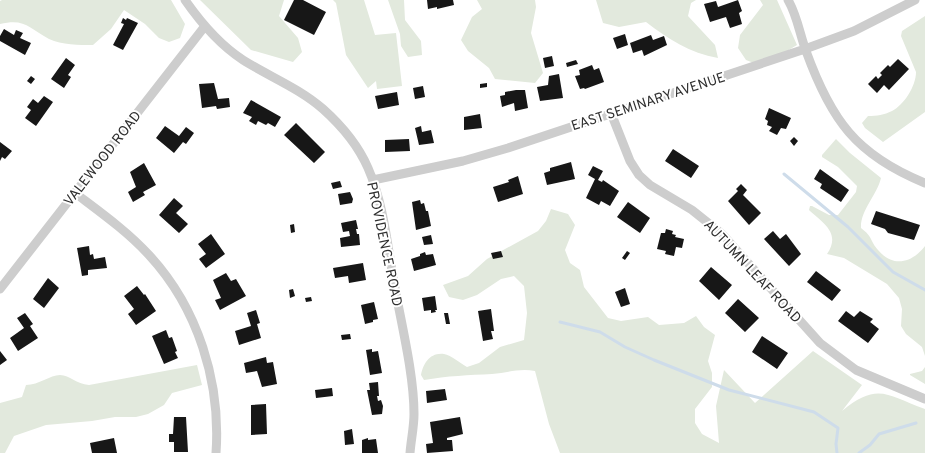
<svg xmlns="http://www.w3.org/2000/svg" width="925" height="453" font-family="Overpass,sans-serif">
<rect width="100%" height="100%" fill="#fff"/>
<path fill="#e2e9dd" d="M2,0H171L185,24L180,38L169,42L159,38L145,24L124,10L111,29L93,45C79,45 62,45 49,39C29,28 25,18 0,24V1Z
M200,0H284L279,16L298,38L302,52L293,62L251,50Z
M333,0H364L375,35L396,33L402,86L377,89L376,81L368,88L346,55L336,3Z
M388,0H404L405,20L421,41L422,55L408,57L401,46L400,34Z
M477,0H535L536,7L531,33L543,73L535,83L495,79L489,68L468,51L461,40L472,17L482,9Z
M596,0H696L691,3L688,16L715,45L718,58C690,53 668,39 646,22L619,27L603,23Z
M760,0H777L797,45L772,60L759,65L746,60L738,48L740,35L763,5Z
M925,16V112L883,142L865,128L862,123L868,116C877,116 884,115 892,111C904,105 916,86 916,72L901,36L902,31Z
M836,139L850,153L881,178C877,195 860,211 861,228C873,237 870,241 878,250C893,268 912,263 925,246V356L922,347L906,334L901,326L902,309L899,298L887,284L844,258L827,254C841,233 824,224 809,210L810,206H812L829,215H838L856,192L857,186L838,167L822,157V155Z
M551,209L568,214L575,225L565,250L570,263L580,270L584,287L608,318L621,321L648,317L659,325L684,323L696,316L704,327L715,335L708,361L712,373V387L695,409V423L702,434L719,443L716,406L724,370L755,403L813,351L862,385L842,411C878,381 888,396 925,409V453H560L549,424L535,371C519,368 507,373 492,374C469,375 447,376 424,380L421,375C423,364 430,352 444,354C451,355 461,364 467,367L479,363L500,347L524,340L527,313L524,286L514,276L501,279L477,295L463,300L449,297L443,285L468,276L487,259L538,231L546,221Z
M197,365L202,385L172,393L164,405L148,414L136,417H115L92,421L46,425L14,436L5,453H0V403L22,397L26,385C39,385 50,375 60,375C70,375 76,384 89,385Z
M925,367V384L910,375V374L922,371Z"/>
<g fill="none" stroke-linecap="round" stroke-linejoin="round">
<path stroke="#cedcea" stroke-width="3" d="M784,174L848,227L893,272L925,290
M560,322L600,332L625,347L654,360L729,390L814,412L838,428L836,444L837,453
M859,453L870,445L879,434L916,423"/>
</g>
<path fill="#171717" d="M294,0H303L326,12L314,35L284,20Z
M427,0H453L454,5L437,9V7L428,9Z
M738,0L742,11L739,13L742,24L730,28L726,17L710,22L704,4L716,1L718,7Z
M123,18L126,20L127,18L138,23L123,50L113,45L124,24L121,23Z
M4,29L14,35L16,30L23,33L20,38L31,43L25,55L0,41V36Z
M625,34L628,45L617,49L613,38Z
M651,35L653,40L664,36L667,45L644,56L642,50L633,53L630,43Z
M552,56L554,66L545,68L543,58Z
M66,58L75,65L68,75L71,77L64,88L51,79Z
M898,59L909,69L889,90L884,85L877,93L868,84L876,76L878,79L882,75L880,73L888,65L890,67Z
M576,60L578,64L567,67L566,63Z
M592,65L594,70L599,68L604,82L585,89L584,88L580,89L575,76L580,75L579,70Z
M559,74L563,98L540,101L537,87L548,85L549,76Z
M31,76L35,79L31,84L27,81Z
M214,83L218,99L229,98L230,107L217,109L216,106L202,108L199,84Z
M487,83V87L480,88V84Z
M423,86L425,97L415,99L413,88Z
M516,90H525L528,108L515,111L514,103L502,107L500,96L505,95V92Z
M397,92L399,105L378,109L375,96Z
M44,96L53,102L36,126L25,118L31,110L27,107L33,99L38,103Z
M251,100L281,117L275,127L268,123L266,125L258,121L256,125L249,121L252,117L243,113Z
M769,108L791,118L786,129L781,128L777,135L769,131L772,127L767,125L768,121L765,119Z
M480,114L482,128L464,130V117Z
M296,123L325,152L314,163L284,135Z
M165,126L179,136L186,127L194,133L186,144L183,142L174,153L156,138Z
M421,126L422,132L431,130L434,143L419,145L415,128Z
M794,137L798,141L794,146L790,141Z
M409,139L410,151L385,152V140Z
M0,142L12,151L5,159L2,157L0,161Z
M673,149L699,166L691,178L665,161Z
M571,162L575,179L547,185L544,173L550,171V168Z
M144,163L156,185L143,192L145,195L133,202L128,192L136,187L130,172Z
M593,166L603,171L598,180L602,182L603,180L619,191L610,206L601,201L599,205L586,198L595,179L588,175Z
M820,169L849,190L841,202L820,188L822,184L814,179Z
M518,176L523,194L498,202L493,187L509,182L508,180Z
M340,181L342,187L333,189L331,183Z
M741,184L747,190L743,195L761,213L749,225L728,201L738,191L736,189Z
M350,192L353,199L352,203L340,205L338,194Z
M174,198L183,206L176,213L188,224L179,233L159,215Z
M420,200L421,204L424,203L426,211H428L431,226L416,230L412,202Z
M628,202L650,218L640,233L617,217Z
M876,211L920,225L914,240L888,233L885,229L871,224Z
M356,220L358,229H356L357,234H359L360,245L341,247L340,238L350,236L349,231L343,232L341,223Z
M294,224L295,232L291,233L290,225Z
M666,229L673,231L672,234L676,235L675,237L684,239L682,248L676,247L674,256L665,254L666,251L657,249L661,233H665Z
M773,231L780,239L786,234L801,254L789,266L764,239Z
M211,234L225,254L206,268L199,259L206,254L198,244Z
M431,235L433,244L424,245L422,237Z
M89,246L90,255L93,254L94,259L105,257L107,268L88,270V275L82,276L77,248Z
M501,251L503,257L493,259L491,253Z
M627,251L630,253L625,260L622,258Z
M425,252L426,255L433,254L436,265L414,271L411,259L420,256V254Z
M363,263L366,280L349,283L348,276L335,278L333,268Z
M711,267L732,285L719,300L699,281Z
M816,271L841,290L832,301L807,282Z
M226,273L231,281L236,279L246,296L220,310L215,300L221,298L213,280Z
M48,278L59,288L44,308L33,299Z
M137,286L144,295L145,294L156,311L136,325L128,314L134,309L124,296Z
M625,288L630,304L621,307L615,292Z
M293,289L295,296L290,298L289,290Z
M435,296L437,310H435L436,312L431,313V310L424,311L422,298Z
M311,297L312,301L306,302L305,298Z
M738,299L759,318L745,332L725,313Z
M374,302L378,319L373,320V322L365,324L361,305Z
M491,309L494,331H491L493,339L483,341L478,311Z
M256,310L260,323L257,324L261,338L239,345L235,331L251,326L247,313Z
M846,311L854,317L860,311L873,319L870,322L879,329L868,343L838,321Z
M25,313L33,324L30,326L38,338L18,351L10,338L24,328L17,318Z
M444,313H448L450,324H446Z
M166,330L169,338L172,337L177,351L175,352L178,358L164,364L152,336Z
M350,334L351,339L342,340L341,335Z
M762,336L788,353L777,369L752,352Z
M372,349V352L378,351L382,373L370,375L366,350Z
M0,351L7,360L0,365Z
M266,357L267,363L273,362L277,384L262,387L257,371L246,373L244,363Z
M378,382L379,396H377L378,401L381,400L383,406L382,414L372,415L367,390H370L369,383Z
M332,388L333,396L316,398L315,390Z
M445,389L447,400L427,403L426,391Z
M266,404L267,434L251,435V405Z
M174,417H186L188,452H174V442H169V434H173Z
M460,417L463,434L447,438V440H452L453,451L427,453L426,444L433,443L430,422Z
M352,429L354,444L345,445L344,431Z
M114,438L117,453H92L90,443Z
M368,438V440L376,439L378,453H362V440Z"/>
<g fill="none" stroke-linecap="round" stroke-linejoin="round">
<path stroke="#cdcdcd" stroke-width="9" d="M185,0C201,23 220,45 243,60C270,77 299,88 323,109C342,126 358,145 368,168C383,202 387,241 393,277C400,319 414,372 414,414C414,427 411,440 410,453
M788,0C797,15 800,35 806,51C831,120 856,155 925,183
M611,113L630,161L639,175L650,185L692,210L722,234L820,343L856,370L925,399
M373,180L463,161L508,148L805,49L854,31L915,0
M75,193C100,212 127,231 149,255C198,308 221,382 216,453
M0,289L205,26"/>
</g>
<g text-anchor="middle" stroke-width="4" stroke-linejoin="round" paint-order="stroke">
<g font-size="14" fill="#303030" stroke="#fff">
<text transform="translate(648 101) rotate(-18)" y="5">EAST SEMINARY AVENUE</text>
<text transform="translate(102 158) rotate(-52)" y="5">VALEWOOD ROAD</text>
<text transform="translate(385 244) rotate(78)" y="5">PROVIDENCE ROAD</text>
<text transform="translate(753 271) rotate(47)" y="5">AUTUMN LEAF ROAD</text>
</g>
</g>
</svg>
